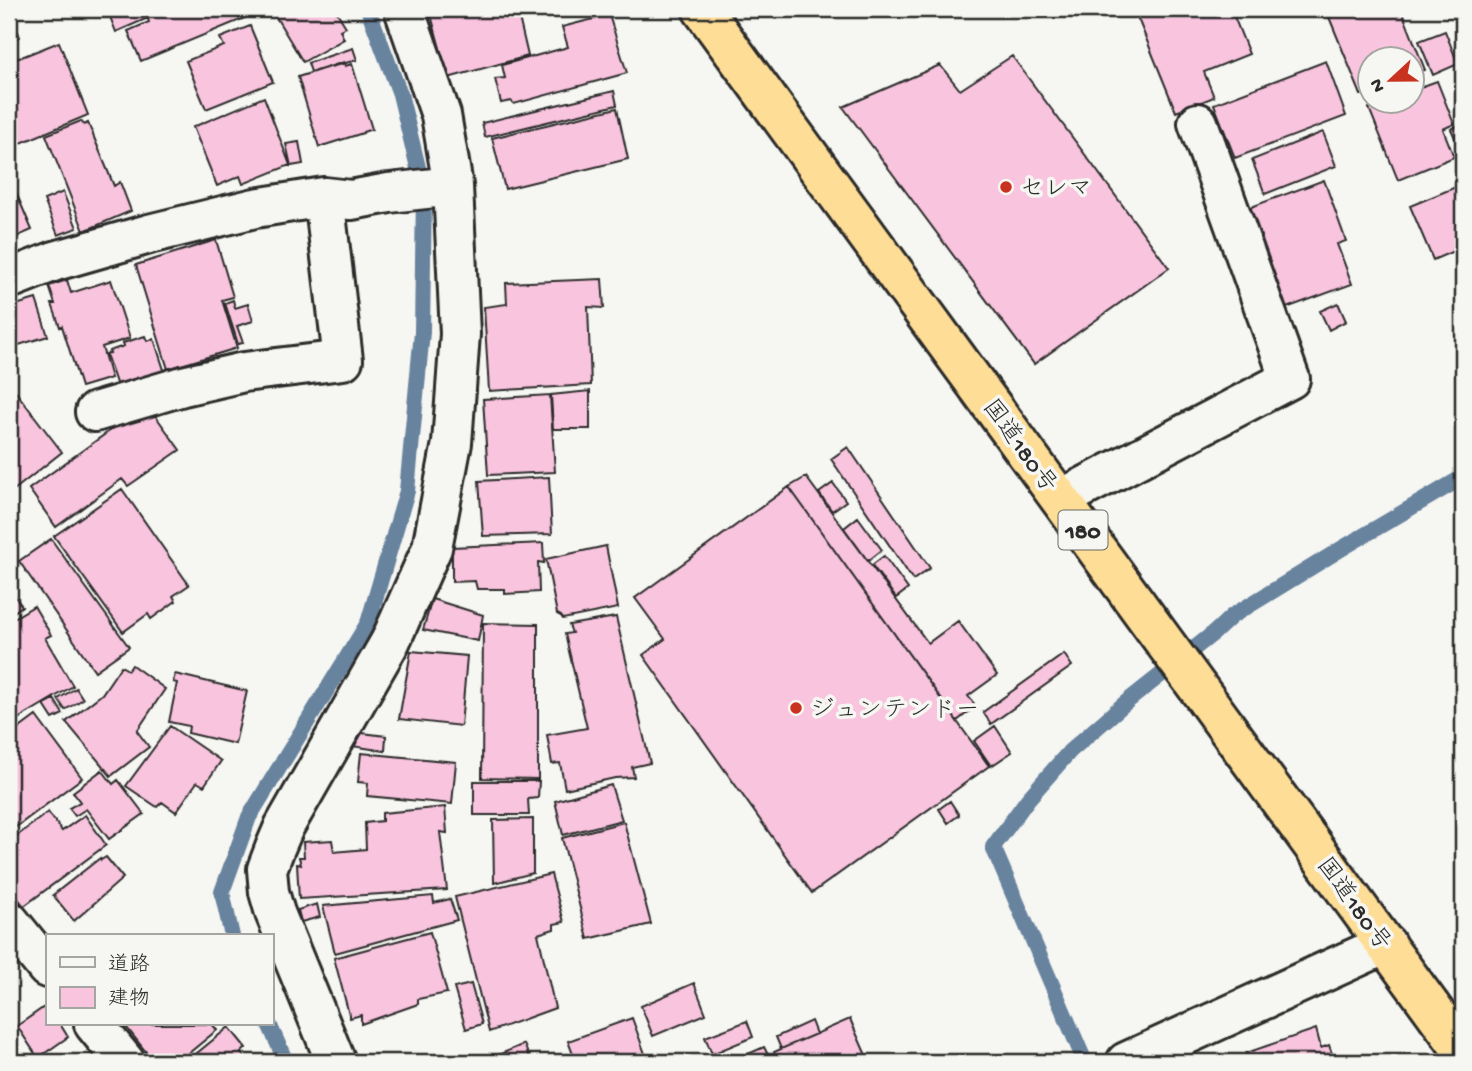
<svg xmlns="http://www.w3.org/2000/svg" width="1472" height="1071" font-family="'Gochi Hand','Klee One',sans-serif">
<rect width="100%" height="100%" fill="#f6f6f2"/>
<filter id="ink" filterUnits="userSpaceOnUse"><feTurbulence type="fractalNoise" baseFrequency=".0143" numOctaves="2"/><feDisplacementMap in="SourceGraphic" scale="14" xChannelSelector="R" yChannelSelector="G"/><feConvolveMatrix kernelMatrix="1 2 1 2 8 2 1 2 1" color-interpolation-filters="sRGB"/></filter>
<g filter="url(#ink)">
<g fill="none" stroke-linecap="round" stroke-linejoin="round">
<path stroke="#68839e" stroke-width="16" d="M232,936L222,892L249,817L368,623L407,491L422,332L424,192L400,94L368,9
M269,1024L286,1062
M1085,1062L993,847L1028,799L1070,751L1124,704L1215,632L1232,616L1341,549L1463,477"/>
</g>
<path fill="#f9c4de" stroke="#2b2b2b" stroke-width="2" d="M9,9L20,37L9,42Z
M107,9H144L148,18L116,32Z
M144,9H241L245,18L141,61L128,31L149,22Z
M271,9H335L346,27L340,30L344,39L303,62Z
M456,9H517L528,56L448,78L431,15Z
M1134,9H1231L1249,54L1204,72L1214,97L1176,112Z
M1349,9H1401L1425,70L1412,75V60H1370V92L1361,95L1329,17Z
M609,15L627,73L514,104L511,101L501,103L495,79L505,78L502,65L568,47L562,27Z
M250,26L273,82L206,109L186,61L224,46L220,38Z
M1445,31L1458,64L1433,75L1419,41Z
M59,42L88,115L9,148V62Z
M353,48L357,60L311,72L308,63Z
M1012,56L1169,268L1034,364L843,107L940,65L960,90Z
M1326,61L1346,116L1235,158L1214,104Z
M344,62L345,66L352,64L372,129L363,132V133L319,147L298,77Z
M1437,81L1454,124L1443,129L1454,157L1398,180L1369,108L1385,102H1412V90Z
M614,91L617,105L485,137L482,123Z
M264,97L290,165L243,184L240,176L217,186L193,127Z
M1463,106V150L1461,151L1451,129L1463,124L1457,109Z
M617,108L628,159L505,189L492,138Z
M81,121L84,125L88,123L114,186L120,182L131,211L84,231L46,135Z
M1323,132L1336,166L1265,194L1252,160Z
M299,142L303,164L291,166L286,144Z
M9,176L32,230L9,240Z
M1324,180L1346,241L1337,244L1352,284L1281,310L1243,210Z
M1463,184V247L1433,260L1410,206Z
M63,192L77,228L58,235L44,200Z
M216,240L233,297L222,300L237,348L168,369L136,265Z
M602,279L604,308L588,307L591,385L489,391L484,307L507,304L506,283Z
M67,280L71,293L111,280L130,338L102,347L111,378L81,387L62,326L60,327L52,304H55L49,286Z
M36,299L48,336L9,348V307Z
M233,300L235,308L248,304L253,321L237,326L243,343L238,344L225,303Z
M1338,303L1346,321L1329,330L1320,311Z
M145,336L147,341L154,339L165,373L147,379V376L117,386L106,354L110,353L109,351L124,346L123,343Z
M9,383L62,452L9,494Z
M590,391V429H553L551,395Z
M550,395L555,472L488,475L483,399Z
M147,404L180,450L128,486L122,479L56,527L29,489Z
M848,447L930,568L913,580L831,459Z
M549,477L552,534L483,536L479,481Z
M806,477L928,643L958,621L997,675L968,696L976,706L957,721L789,487Z
M833,483L846,501L832,511L819,493Z
M789,487L989,766L812,893L643,655L665,639L635,598Z
M122,489L189,585L173,596L176,601L151,619L148,614L123,632L54,536Z
M858,517L882,550L868,561L844,528Z
M51,539L129,647L95,671L19,561Z
M543,543L544,563L538,562L539,592L505,594V589H477L475,581L452,582V547Z
M606,546L618,608L563,619L561,616L557,614L546,559Z
M884,556L908,589L896,598L872,565Z
M9,589L22,606L9,616Z
M432,599L483,615L478,641L423,630Z
M34,606L51,635L45,638L73,686L11,723L9,718V621Z
M616,617L650,763L632,767L634,777L615,778L565,789L560,763L552,764L547,735L587,728L565,634L572,633L569,625Z
M483,623L538,624V779L482,778Z
M411,651L467,656L461,726L399,719Z
M1064,654L1072,666L991,724L983,712Z
M132,665L165,689L137,731L149,747L111,776L66,722L102,694L121,666L128,670Z
M175,674L247,691L235,744L188,733L189,726L169,722L177,683L173,682Z
M76,688L83,699L65,710L58,699Z
M54,699L63,714L53,719L44,705Z
M36,716L82,778L16,827L9,817V736Z
M170,726L221,761L204,786L197,782L176,812L162,802L157,807L126,786Z
M995,726L1012,752L991,766L974,741Z
M354,732L386,736L385,751L352,746Z
M361,753L456,762L452,804L367,796L368,783L358,782Z
M102,770L113,784L118,780L144,814L109,839L86,809L75,816L69,808L80,802L73,792Z
M474,781H539L538,798L528,799L529,815H474Z
M611,785L622,820L563,835L555,801Z
M950,801L959,815L948,823L939,809Z
M445,807L447,833L440,832L447,890L299,899L297,864L301,865L299,857H304L303,842L332,840L334,852L366,849L365,823L382,821V813Z
M48,812L62,831L85,815L106,845L24,906L9,887V842Z
M533,819V873L494,883L493,820Z
M624,822L651,924L588,939L562,838Z
M106,857L123,878L74,921L53,895L100,858L101,860Z
M551,874L564,922L554,924V929L538,934L555,1008L489,1032L455,897Z
M433,896L434,903L450,899L457,920L335,953L323,906Z
M317,904L320,917L301,922L298,910Z
M430,932L447,993L418,999V1004L361,1024V1015L350,1018L334,958Z
M694,983L706,1014L653,1036L641,1006Z
M471,984L482,1024L466,1029L454,988Z
M47,1005V1024H60L68,1037L38,1058L17,1026Z
M632,1018L648,1062H576L568,1041Z
M850,1019L869,1062H778L774,1052Z
M747,1021L753,1037L712,1054L705,1037Z
M811,1021L816,1034L781,1049L776,1037Z
M124,1024H212L217,1030L178,1062H154Z
M229,1027L246,1048L241,1053L249,1062H186Z
M1316,1029L1321,1048L1329,1045L1335,1062H1249L1246,1053Z
M524,1044L531,1062H482Z
M764,1047L769,1057L757,1062H751L748,1054Z"/>
<g fill="none" stroke-linecap="round" stroke-linejoin="round">
<g stroke="#2b2b2b" stroke-width="44">
<path id="minor" d="M9,279L55,261L149,234L255,208L324,197L351,200L389,193L453,186
M95,412L183,386L244,372L343,360L324,197
M1061,499L1290,379L1198,123
M9,921L47,968
M94,1024L125,1062
M336,1062L275,913L269,892L267,869L275,848L284,827L390,642L432,548L452,443L460,334L453,186L441,115L404,9
M1126,1062L1386,944"/>
</g>
<g stroke="#2b2b2b" stroke-width="44">
<path id="highway" d="M702,9L1463,1051"/>
</g>
<use href="#minor" stroke="#f6f6f2" stroke-width="38"/>
<use href="#highway" stroke="#fedd96" stroke-width="38"/>
</g>
</g>
<g fill="#c8321e" stroke="#f6f6f2" stroke-width="2.5">
<circle cx="1006" cy="187" r="7"/>
<circle cx="796" cy="708" r="7"/>
</g>
<g text-anchor="middle" stroke-width="7" stroke-linejoin="round" paint-order="stroke">
<rect fill="#f6f6f2" stroke="#686867" stroke-width="2" x="1058.5" y="510.5" width="49" height="39" rx="5"/>
<g font-size="23" font-weight="bold" fill="#2b2b2b">
<text x="1083" y="538">180</text>
</g>
<g font-size="24" fill="#2b2b2b" stroke="#f6f6f2" text-anchor="start">
<text x="1020" y="195">セレマ</text>
<text x="810" y="716">ジュンテンドー</text>
</g>
<g font-size="24" fill="#2b2b2b" stroke="#f6f6f2">
<text transform="translate(1021 445) rotate(54)" y="8">国道180号</text>
<text transform="translate(1355 903) rotate(54)" y="8">国道180号</text>
</g>
</g>
<rect width="1472" height="1071" fill="none" stroke="#f6f6f2" stroke-width="35"/>
<rect x="18" y="18" width="1437" height="1036" fill="none" stroke="#2b2b2b" stroke-width="2.5" filter="url(#ink)"/>
<rect x="46" y="934" width="228" height="91" fill="#f6f6f2" stroke="#a5a5a2" stroke-width="2"/>
<rect x="60" y="957" width="35" height="10" fill="#f6f6f2" stroke="#a5a5a2" stroke-width="2"/>
<text x="108" y="970" font-size="21" fill="#2b2b2b">道路</text>
<rect x="60" y="987" width="35" height="21" fill="#f9c4de" stroke="#a5a5a2" stroke-width="2"/>
<text x="108" y="1004" font-size="21" fill="#2b2b2b">建物</text>
<g transform="translate(1391 80) rotate(248)"><circle r="33" fill="#f6f6f2" stroke="#a5a5a2" stroke-width="2"/>
<path d="M0-5L12 26L0 18L-12 26Z" fill="#c8321e"/>
<text y="-10" font-size="19" font-weight="bold" text-anchor="middle" fill="#2b2b2b">N</text>
</g>
</svg>
